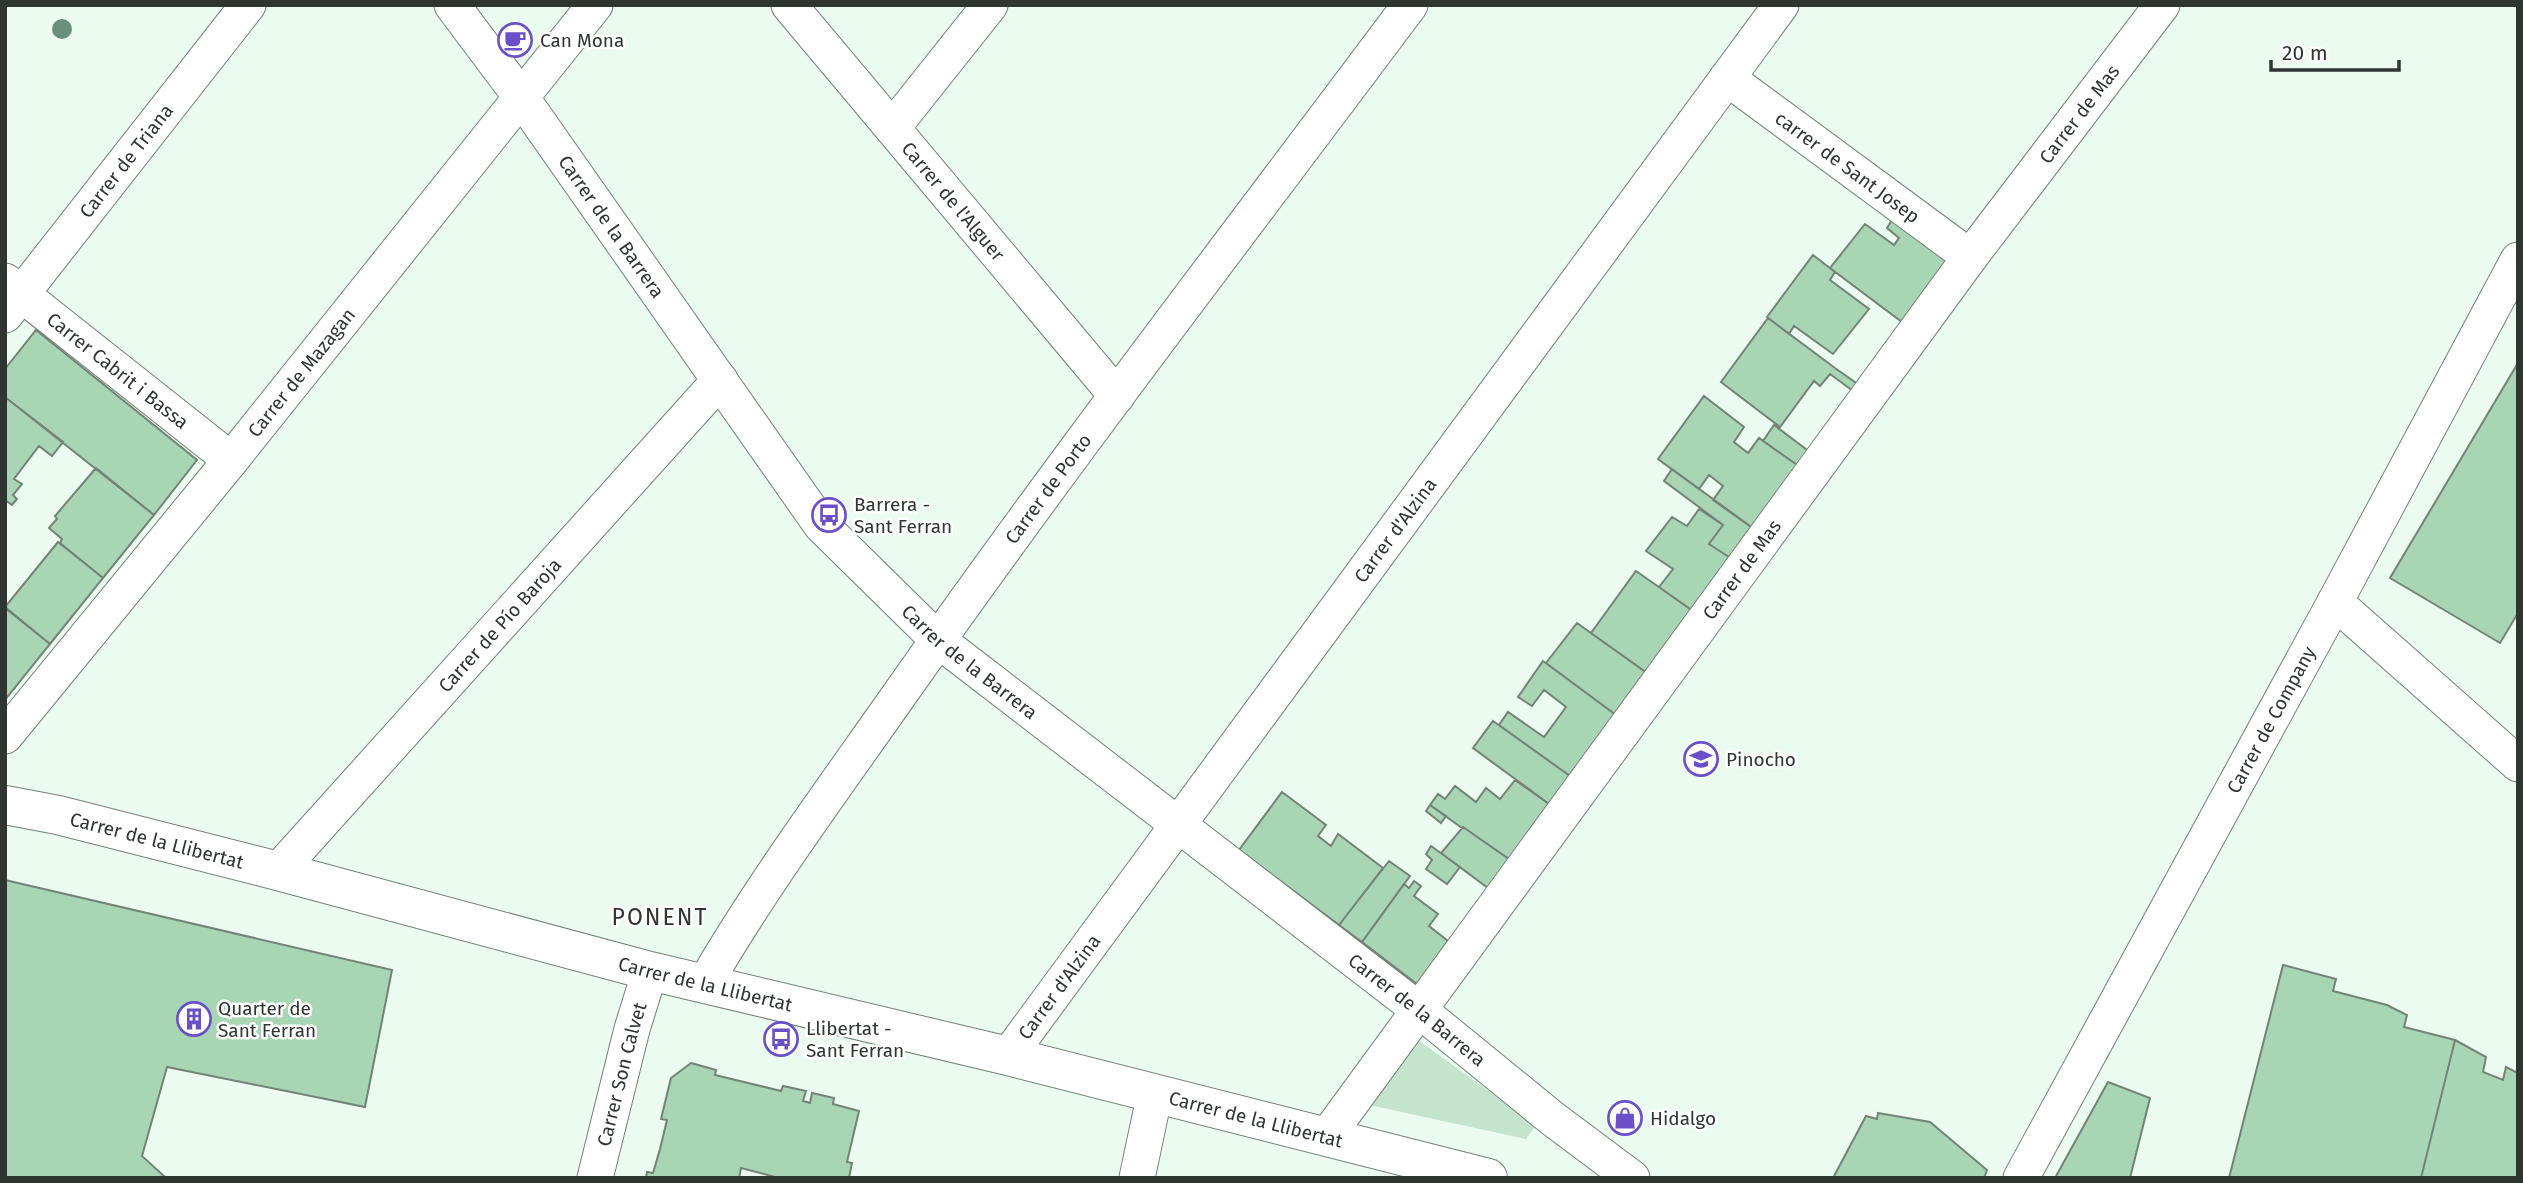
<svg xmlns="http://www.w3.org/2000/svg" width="2523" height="1183" font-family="'Fira Sans',sans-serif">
<rect width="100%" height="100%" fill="#ebfbef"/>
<path fill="#c4e4cd" d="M1411,1035L1536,1125L1526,1139L1360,1103Z"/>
<path fill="#a8d6b5" stroke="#748278" stroke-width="2" d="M1893,218L1952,263L1906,325L1830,268L1865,224L1894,245L1899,238L1887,228Z
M1813,255L1835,272L1830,280L1869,309L1833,354L1794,326L1789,334L1767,317Z
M1768,318L1835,368L1859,385L1853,391L1830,374L1820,386L1814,381L1780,427L1721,382Z
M36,330L197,460L154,515L5,397V369Z
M2518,363V613L2500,643L2390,578Z
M1704,396L1744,427L1734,442L1748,453L1759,438L1800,467L1754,529L1713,500L1723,486L1709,475L1699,489L1658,459Z
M5,397L63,442L52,456L39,446L14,479L22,484L13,495L17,499L12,505L5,500Z
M1774,425L1811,453L1800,467L1763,441Z
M96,468L154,515L103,578L60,543L62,539L49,528L57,519L55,516Z
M1672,469L1754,529L1732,559L1709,544L1723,525L1664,481Z
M1699,509L1723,525L1709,544L1732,559L1693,611L1659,587L1673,569L1646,551L1672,517L1687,526Z
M58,542L103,578L50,644L5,607Z
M1636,571L1693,611L1647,673L1591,633Z
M5,608L50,644L5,700Z
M1577,623L1647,673L1616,715L1546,663Z
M1543,661L1616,715L1570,776L1499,725L1508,712L1544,737L1566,707L1544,690L1532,706L1518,697Z
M1493,721L1570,776L1549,804L1473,748Z
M1515,780L1549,804L1509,859L1463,827L1462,828L1430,805L1438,794L1445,799L1455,786L1476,802L1486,788L1500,799Z
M1282,792L1326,825L1318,836L1331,846L1338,834L1383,868L1339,925L1239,850Z
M1430,805L1446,816L1441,823L1426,811Z
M1463,827L1509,859L1488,888L1441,853Z
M1431,846L1460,867L1447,884L1426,869L1432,860L1426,854Z
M1389,861L1410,876L1362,942L1339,925Z
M5,880L392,970L365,1107L167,1067L142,1156L166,1178H5Z
M1414,881L1421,886L1414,896L1438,914L1429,926L1448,941L1417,984L1362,942L1404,884L1409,888Z
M2283,965L2336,979L2333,991L2387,1005L2407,1015L2404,1027L2455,1040L2421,1178H2229Z
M2455,1040L2486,1057L2483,1072L2503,1080L2506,1067L2518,1073V1178H2421Z
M691,1063L716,1070L715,1075L781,1091L783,1086L806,1091L803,1101L810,1103L812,1093L834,1098L833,1104L859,1111L847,1162L852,1163L849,1178H779L741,1168L739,1178H646L647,1172L653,1173L660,1149L667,1120L661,1119L671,1078Z
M2108,1082L2150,1098L2130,1178H2055Z
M1878,1113L1930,1122L1987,1170L1984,1178H1833L1866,1116L1877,1119Z"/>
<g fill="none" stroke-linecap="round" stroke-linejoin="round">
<g stroke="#738177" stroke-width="37">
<g id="street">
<path id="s1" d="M452,5L521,97L821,525L938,640L1418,1009L1553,1119L1632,1178"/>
<path id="s2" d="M789,5L1117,396"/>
<path id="s3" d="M1727,78L1970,257"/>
<path d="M893,127L990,5"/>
<path id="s4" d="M5,281L231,460"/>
<path id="s5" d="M5,315L248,5"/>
<path d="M2335,602L2518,764"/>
<path id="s6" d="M5,736L231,460L595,5"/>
<path id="s7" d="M278,871L720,380"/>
<path id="s8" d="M704,985C762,885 831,792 897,698C1062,463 1238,235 1410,5"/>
<path id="s9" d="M1008,1056L1781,5"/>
<path id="s10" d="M1327,1136L1970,257L2162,5"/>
<path id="s11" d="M595,1178L632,1029L650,971"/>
<path d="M1137,1178L1155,1093"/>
<path id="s12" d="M2021,1178L2335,602L2518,260"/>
</g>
</g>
<g stroke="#738177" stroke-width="40">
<g id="secondary">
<path id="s13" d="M5,805L58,815L278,871L650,971L1008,1056L1488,1178"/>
</g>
</g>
<use href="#street" stroke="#fff" stroke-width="35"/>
<use href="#secondary" stroke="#fff" stroke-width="38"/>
</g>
<circle fill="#6a907b" cx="62" cy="29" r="10"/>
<defs>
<g id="cafe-ring" transform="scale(1.75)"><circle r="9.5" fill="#fff" stroke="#6a4fc8" stroke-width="1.5"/><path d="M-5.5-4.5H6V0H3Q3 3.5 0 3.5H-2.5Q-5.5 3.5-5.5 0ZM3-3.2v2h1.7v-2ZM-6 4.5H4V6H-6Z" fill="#6a4fc8"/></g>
<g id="bus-ring" transform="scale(1.75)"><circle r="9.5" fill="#fff" stroke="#6a4fc8" stroke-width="1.5"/><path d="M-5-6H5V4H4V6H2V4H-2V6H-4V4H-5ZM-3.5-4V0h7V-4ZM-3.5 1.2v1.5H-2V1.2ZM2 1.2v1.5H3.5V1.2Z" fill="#6a4fc8"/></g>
<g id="school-ring" transform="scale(1.75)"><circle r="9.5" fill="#fff" stroke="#6a4fc8" stroke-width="1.5"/><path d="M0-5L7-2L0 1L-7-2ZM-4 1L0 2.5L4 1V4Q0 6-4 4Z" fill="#6a4fc8"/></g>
<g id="building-ring" transform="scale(1.75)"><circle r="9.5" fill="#fff" stroke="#6a4fc8" stroke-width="1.5"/><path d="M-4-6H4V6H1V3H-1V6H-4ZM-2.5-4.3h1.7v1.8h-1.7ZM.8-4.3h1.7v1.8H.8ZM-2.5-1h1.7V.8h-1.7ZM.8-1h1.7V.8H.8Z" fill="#6a4fc8"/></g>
<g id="shop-ring" transform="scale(1.75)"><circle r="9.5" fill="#fff" stroke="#6a4fc8" stroke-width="1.5"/><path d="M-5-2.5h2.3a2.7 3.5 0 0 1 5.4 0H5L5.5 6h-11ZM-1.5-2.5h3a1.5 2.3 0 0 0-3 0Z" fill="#6a4fc8"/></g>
</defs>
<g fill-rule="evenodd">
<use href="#cafe-ring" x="515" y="40"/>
<use href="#bus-ring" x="829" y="515"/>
<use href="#school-ring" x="1701" y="759"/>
<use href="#building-ring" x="194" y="1019"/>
<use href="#bus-ring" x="781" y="1039"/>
<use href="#shop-ring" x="1625" y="1118"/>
</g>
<g text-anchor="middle" stroke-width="5" stroke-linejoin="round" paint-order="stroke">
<g font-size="19" fill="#2f3531" stroke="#fff" text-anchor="start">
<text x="540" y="47">Can Mona</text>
<text x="854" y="511">Barrera -<tspan x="854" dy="22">Sant Ferran</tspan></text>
<text x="1726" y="766">Pinocho</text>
<text x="218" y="1015">Quarter de<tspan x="218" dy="22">Sant Ferran</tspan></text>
<text x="806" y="1035">Llibertat -<tspan x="806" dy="22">Sant Ferran</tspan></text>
<text x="1650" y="1125">Hidalgo</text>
</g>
<g font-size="19" fill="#2f3531" stroke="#fff">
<text dy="7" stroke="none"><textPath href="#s10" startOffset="1269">Carrer de Mas</textPath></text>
<text dy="7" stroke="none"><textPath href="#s5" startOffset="196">Carrer de Triana</textPath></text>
<text dy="7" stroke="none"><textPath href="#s3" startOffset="150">carrer de Sant Josep</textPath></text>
<text dy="7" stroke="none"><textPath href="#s2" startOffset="256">Carrer de l'Alguer</textPath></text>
<text dy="7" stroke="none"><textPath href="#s1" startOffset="273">Carrer de la Barrera</textPath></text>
<text dy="7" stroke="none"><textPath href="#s4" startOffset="144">Carrer Cabrit i Bassa</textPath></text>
<text dy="7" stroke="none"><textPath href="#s6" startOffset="469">Carrer de Mazagan</textPath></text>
<text dy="7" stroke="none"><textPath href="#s8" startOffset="604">Carrer de Porto</textPath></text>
<text dy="7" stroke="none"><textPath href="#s9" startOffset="653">Carrer d'Alzina</textPath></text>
<text dy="7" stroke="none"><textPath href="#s10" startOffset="702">Carrer de Mas</textPath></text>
<text dy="7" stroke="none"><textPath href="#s7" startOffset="331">Carrer de Pío Baroja</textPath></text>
<text dy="7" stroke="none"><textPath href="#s1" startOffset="840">Carrer de la Barrera</textPath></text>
<text dy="7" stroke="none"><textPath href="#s12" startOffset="522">Carrer de Company</textPath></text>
<text dy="7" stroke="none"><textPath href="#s13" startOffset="156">Carrer de la Llibertat</textPath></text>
<text dy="7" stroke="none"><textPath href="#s13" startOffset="723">Carrer de la Llibertat</textPath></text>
<text dy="7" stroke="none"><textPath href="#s9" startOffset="86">Carrer d'Alzina</textPath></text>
<text dy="7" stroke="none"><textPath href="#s1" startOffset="1407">Carrer de la Barrera</textPath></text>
<text dy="7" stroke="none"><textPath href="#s11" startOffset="107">Carrer Son Calvet</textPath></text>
<text dy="7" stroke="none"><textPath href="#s13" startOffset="1290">Carrer de la Llibertat</textPath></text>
</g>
<g font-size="23" letter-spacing="2" fill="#2f3531" stroke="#fff">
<text x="660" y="925">PONENT</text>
</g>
</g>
<rect width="2523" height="1183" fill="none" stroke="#2f3531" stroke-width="14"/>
<path d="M2271 60v10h128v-10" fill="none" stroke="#2f3531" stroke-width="3.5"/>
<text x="2282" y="60" font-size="21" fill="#2f3531" stroke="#ffffff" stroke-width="5" paint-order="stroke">20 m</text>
</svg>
